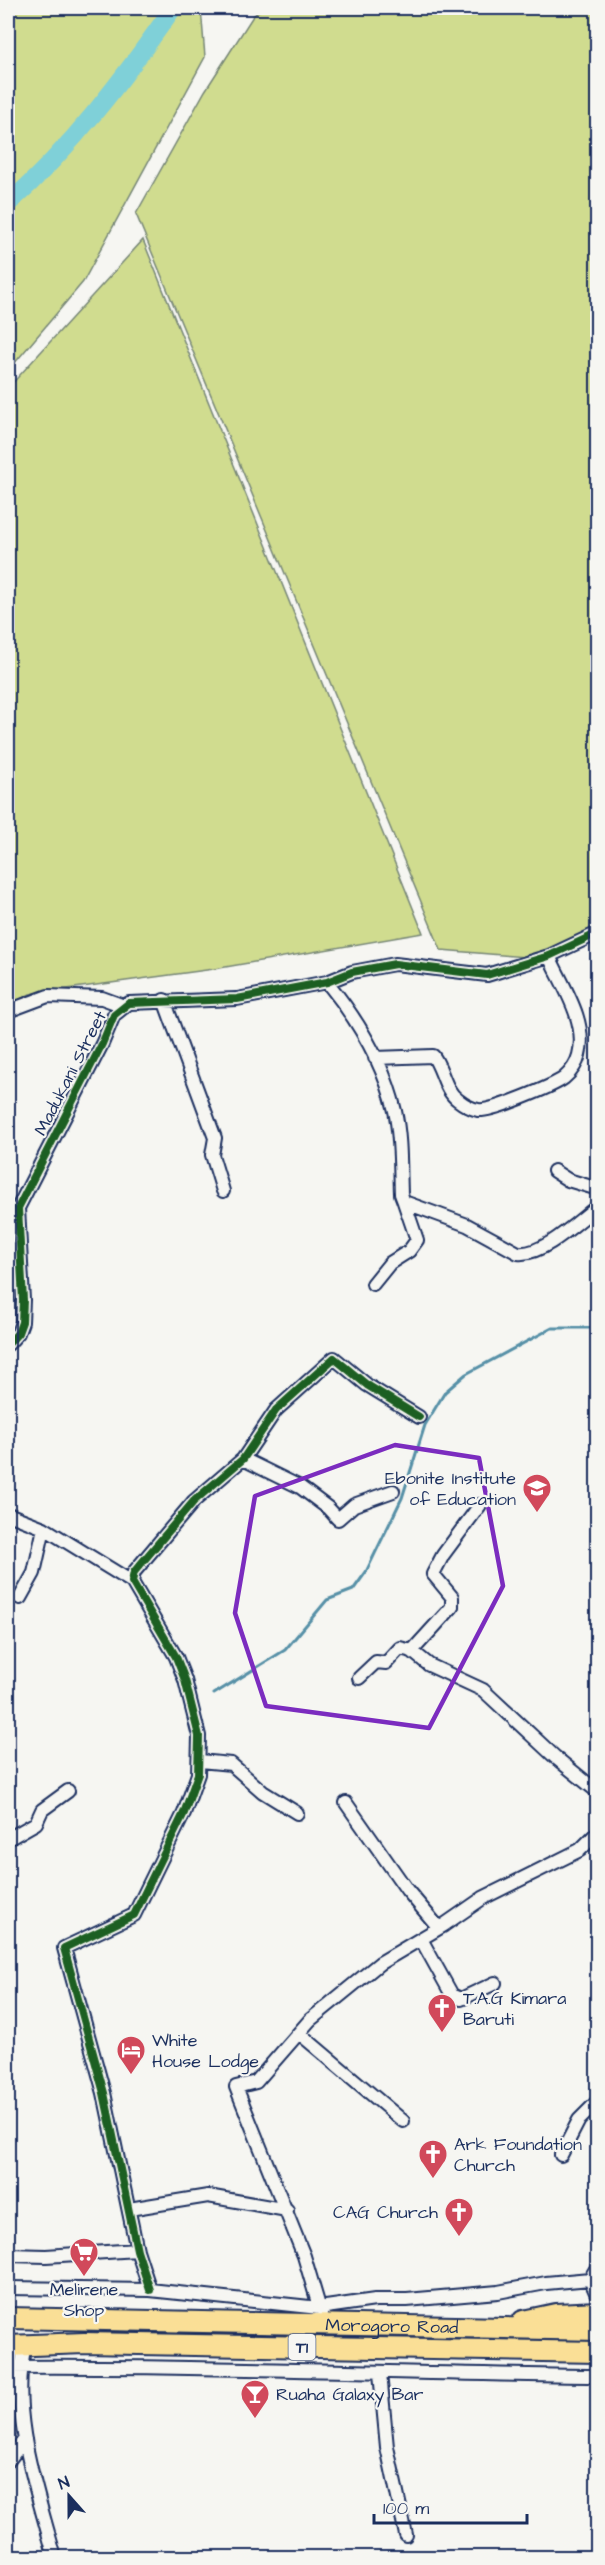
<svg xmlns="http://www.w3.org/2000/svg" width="605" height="2565" font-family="'Architects Daughter',sans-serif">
<rect width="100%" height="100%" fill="#f6f6f2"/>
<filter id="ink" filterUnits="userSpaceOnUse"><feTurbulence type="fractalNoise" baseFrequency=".0167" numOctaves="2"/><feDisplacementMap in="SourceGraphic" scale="12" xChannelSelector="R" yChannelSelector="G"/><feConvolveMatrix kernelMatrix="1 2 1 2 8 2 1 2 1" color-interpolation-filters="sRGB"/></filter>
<g filter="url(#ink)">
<path fill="#d0dc8f" stroke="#768676" stroke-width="1.5" d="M8,8H201L205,57L83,282L8,371Z
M263,8H597V928L537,958L441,950L136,214L205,91L253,16Z
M143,240L423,933L214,969L30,994L8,1005V388Z"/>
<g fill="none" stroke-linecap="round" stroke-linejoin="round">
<path stroke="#5790a7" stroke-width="3" d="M214,1694L285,1650L327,1600L353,1590L366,1572L402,1498L425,1425L445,1392L466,1374L552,1328H598"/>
<path stroke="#7fd0d8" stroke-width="18" d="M8,204C72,147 124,78 173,8"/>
<g stroke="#1b2f5e" stroke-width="16">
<path id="minor" d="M327,982C357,1019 384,1064 395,1111C401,1138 400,1167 401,1194L404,1202L467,1225L518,1253C543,1256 578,1221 598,1206
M164,1000L215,1138L212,1155L223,1191
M8,1011L48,996L102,998L124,1006
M375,1058L433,1056C443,1069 444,1090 458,1100C463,1104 472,1109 478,1110C491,1112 553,1086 564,1078C571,1072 577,1063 579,1055C588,1022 562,985 549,956
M554,1171L568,1180L598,1189
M373,1284L390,1263L409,1251L417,1240L404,1202
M8,1344L18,1333L22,1322L23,1300L18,1208L102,1044L114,1015L129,1003L237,999L327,982L352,972L395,964L487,975L549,956L598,933
M243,1459L300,1487L328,1508L338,1519L354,1505L393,1491
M8,1514L44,1528L132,1582
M20,1598L34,1573L44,1528
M412,1651L452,1607V1597L433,1574L443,1555L480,1505
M359,1678L376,1662L386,1663L400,1648L412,1651L429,1665L483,1690L555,1757L598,1792
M200,1761L231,1764L263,1792L297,1813
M346,1803L407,1890L439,1928
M8,1839L36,1823L42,1810L68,1791
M421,1939L452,1995L461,1999L495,1983
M299,2033L403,2121
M561,2155L579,2120L598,2101
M129,2209L208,2196L287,2210
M8,2255L46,2256L137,2250
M598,2266L590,2279L598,2297
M8,2288L150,2290L319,2308L375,2300H407L498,2292L546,2283L590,2279
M150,2290L137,2250L104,2093L64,1948L134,1915L184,1813L198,1774L199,1736L185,1680L176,1657L132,1582L134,1572L194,1501L243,1459L276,1410L334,1358L367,1385L419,1417
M319,2325L321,2313L304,2256L236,2087L256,2082L310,2020L380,1963L444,1925L483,1898L580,1850L598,1832
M25,2345C9,2415 37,2490 55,2558
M8,2367C204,2365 401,2374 598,2376
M380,2373L387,2447L406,2535
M8,2461L25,2439"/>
</g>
<g stroke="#1b2f5e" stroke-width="24">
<g id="trunk">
<path id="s1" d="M8,2318L598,2330"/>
<path d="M523,2321L556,2314L598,2312"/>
<path d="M8,2346L84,2343L598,2352"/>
</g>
</g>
<use href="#minor" stroke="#f6f6f2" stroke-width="12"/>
<use href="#trunk" stroke="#fadf96" stroke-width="20"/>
<g stroke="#f6f6f2" stroke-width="11">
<path id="cycleway" d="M8,1344L18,1333L22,1322L23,1300L18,1208L102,1044L114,1015L129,1003L237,999L327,982L352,972L395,964L487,975L549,956L598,933
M150,2290L137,2250L104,2093L64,1948L134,1915L184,1813L198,1774L199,1736L185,1680L176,1657L132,1582L134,1572L194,1501L243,1459L276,1410L334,1358L367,1385L419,1417"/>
</g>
<use href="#cycleway" stroke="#1b5e20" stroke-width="8"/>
</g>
</g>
<path fill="none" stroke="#7b2cbf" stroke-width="4.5" stroke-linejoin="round" d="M395,1445L479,1458L503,1586L429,1728L266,1706L235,1613L255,1496Z"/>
<defs>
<g id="university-pin" transform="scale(1.5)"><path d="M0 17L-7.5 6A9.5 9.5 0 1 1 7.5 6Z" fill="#d1495b" stroke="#f6f6f2"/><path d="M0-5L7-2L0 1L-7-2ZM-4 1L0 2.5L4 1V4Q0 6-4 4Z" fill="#fff"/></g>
<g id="church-pin" transform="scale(1.5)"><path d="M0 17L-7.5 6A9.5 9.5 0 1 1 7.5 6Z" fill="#d1495b" stroke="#f6f6f2"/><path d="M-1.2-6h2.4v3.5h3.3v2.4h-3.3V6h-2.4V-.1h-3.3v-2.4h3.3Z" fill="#fff"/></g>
<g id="hotel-pin" transform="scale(1.5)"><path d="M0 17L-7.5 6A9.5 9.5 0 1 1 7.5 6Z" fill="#d1495b" stroke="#f6f6f2"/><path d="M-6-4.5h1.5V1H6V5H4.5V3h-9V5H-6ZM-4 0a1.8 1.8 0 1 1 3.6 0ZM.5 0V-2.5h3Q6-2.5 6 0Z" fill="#fff"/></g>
<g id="supermarket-pin" transform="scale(1.5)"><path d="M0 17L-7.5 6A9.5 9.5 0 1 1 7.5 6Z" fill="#d1495b" stroke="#f6f6f2"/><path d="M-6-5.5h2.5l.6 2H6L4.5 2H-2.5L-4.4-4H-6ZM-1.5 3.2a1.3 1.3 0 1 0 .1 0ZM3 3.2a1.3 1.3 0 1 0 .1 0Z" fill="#fff"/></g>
<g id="bar-pin" transform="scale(1.5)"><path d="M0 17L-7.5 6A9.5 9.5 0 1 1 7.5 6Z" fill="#d1495b" stroke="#f6f6f2"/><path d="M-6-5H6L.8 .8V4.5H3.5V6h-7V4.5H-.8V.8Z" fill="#fff"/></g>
</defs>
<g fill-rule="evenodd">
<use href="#university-pin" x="537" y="1488"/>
<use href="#church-pin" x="442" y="2008"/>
<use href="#hotel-pin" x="131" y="2050"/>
<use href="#church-pin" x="433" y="2154"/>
<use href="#church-pin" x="459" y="2212"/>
<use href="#supermarket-pin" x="84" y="2252"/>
<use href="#bar-pin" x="255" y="2394"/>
</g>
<g text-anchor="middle" stroke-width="4.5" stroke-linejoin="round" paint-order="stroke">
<rect fill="#f6f6f2" stroke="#5d6b8a" stroke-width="1.5" x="288.5" y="2334" width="27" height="26" rx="4.5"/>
<g font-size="16" font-weight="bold" fill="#1b2f5e">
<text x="302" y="2353">T1</text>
</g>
<g font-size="18" fill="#1b2f5e" stroke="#f6f6f2">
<text transform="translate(70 1073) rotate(-63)" y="6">Madukani Street</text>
<text dy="6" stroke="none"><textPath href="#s1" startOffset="384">Morogoro Road</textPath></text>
</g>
<g font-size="18" fill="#1b2f5e" stroke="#f6f6f2" text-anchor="start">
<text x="516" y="1484" text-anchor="end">Ebonite Institute<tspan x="516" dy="21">of Education</tspan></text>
<text x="463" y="2004">T.A.G Kimara<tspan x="463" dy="21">Baruti</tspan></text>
<text x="152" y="2046">White<tspan x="152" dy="21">House Lodge</tspan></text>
<text x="454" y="2150">Ark Foundation<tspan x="454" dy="21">Church</tspan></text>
<text x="438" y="2218" text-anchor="end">CAG Church</text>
<text x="84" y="2295" text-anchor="middle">Melirene<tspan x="84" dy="21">Shop</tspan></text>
<text x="276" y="2400">Ruaha Galaxy Bar</text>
</g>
</g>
<rect width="605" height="2565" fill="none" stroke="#f6f6f2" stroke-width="30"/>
<rect x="15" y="15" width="575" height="2535" fill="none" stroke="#1b2f5e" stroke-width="2" filter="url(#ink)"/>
<g transform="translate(69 2496) rotate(339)" stroke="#f6f6f2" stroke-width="4.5" paint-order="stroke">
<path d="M0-4.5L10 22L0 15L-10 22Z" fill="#1b2f5e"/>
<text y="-9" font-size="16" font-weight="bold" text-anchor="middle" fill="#1b2f5e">N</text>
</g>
<path d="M374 2514v9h153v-9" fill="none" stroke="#1b2f5e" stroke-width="3"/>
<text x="383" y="2514" font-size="18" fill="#1b2f5e" stroke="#f6f6f2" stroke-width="4.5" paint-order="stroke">100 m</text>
</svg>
